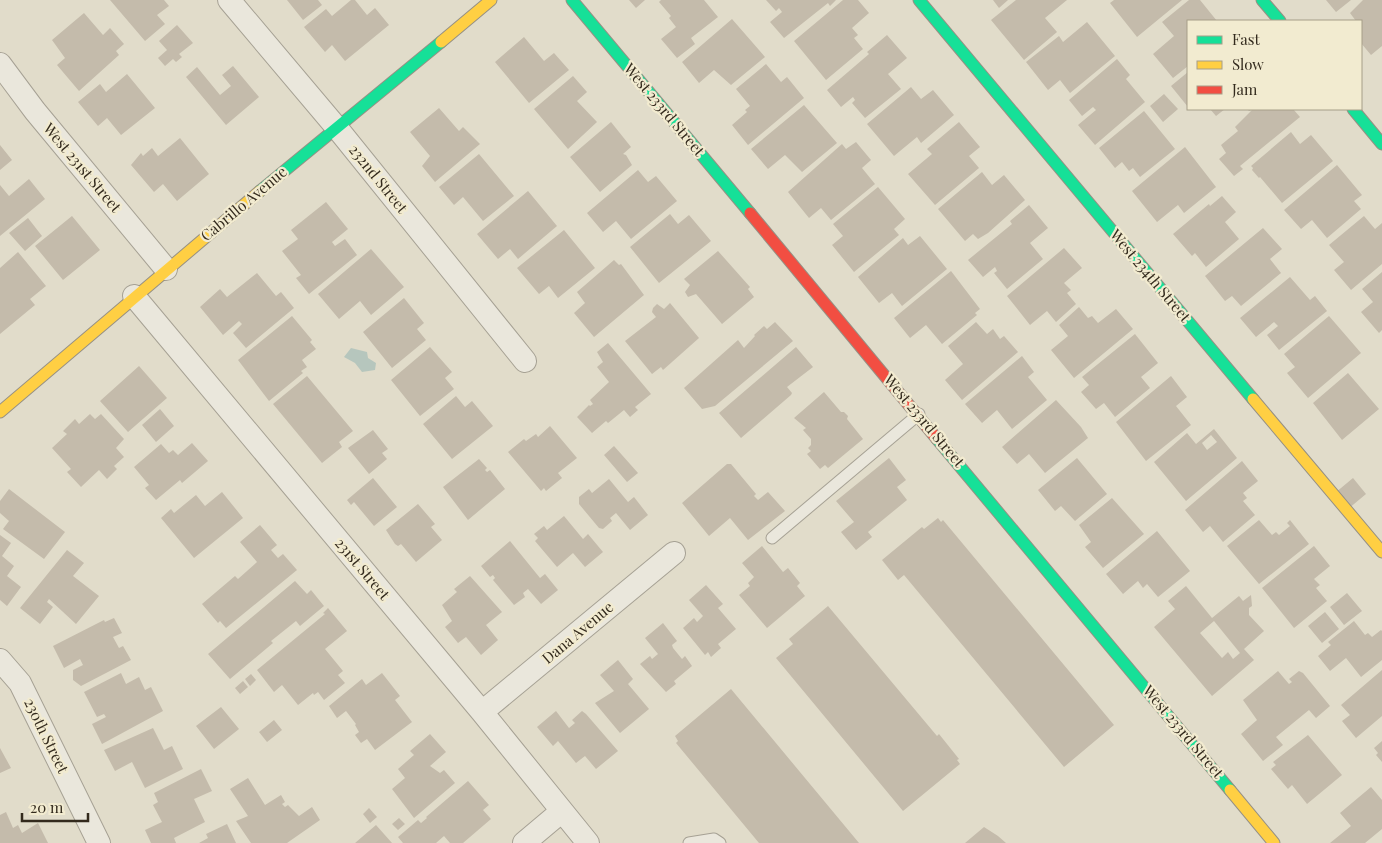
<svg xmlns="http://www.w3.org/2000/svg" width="1382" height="843" font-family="'Playfair Display',serif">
<rect width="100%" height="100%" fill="#e1dcca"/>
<path fill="#b6c6bd" d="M351,348L367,352L368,358L376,363L375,370L362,372L355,363L344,357Z"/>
<path fill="#c4bbab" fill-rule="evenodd" d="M110,0H164L169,6L157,15L165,24L145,41Z
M287,0H318L322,5L303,20Z
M351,0H355L367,15L375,8L389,25L345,61L332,45L325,52L304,27L326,9L332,16Z
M629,0H645L636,8Z
M661,0H704L718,17L691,38L695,44L677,58L661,39L676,27L669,18L671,16L659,2Z
M766,0H836L830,6L828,3L784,38L770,22L782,12L779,8L776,11Z
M843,0H858L869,13L852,28L858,35L854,38L863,49L826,80L794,41Z
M993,0H1008L999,8Z
M1016,0H1067L1045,18L1057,32L1024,60L991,20Z
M1114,0H1182L1137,37L1110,3Z
M1189,0H1200L1217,21H1188V66L1173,78L1153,54L1174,36L1162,22Z
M1326,0H1351L1336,12Z
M1363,0H1382V46L1371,55L1361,43V21H1356L1350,13Z
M84,13L103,35L110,28L124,44L116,51L119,55L79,91L57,65L65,58L52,40Z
M732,19L765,57L731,85L714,70L699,83L682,62Z
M1087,22L1115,56L1070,93L1060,80L1048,90L1026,62L1059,36L1063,42Z
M177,25L193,43L179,54L182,57L176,62L173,59L165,66L158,58L167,50L159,41Z
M887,35L907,58L888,74L901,89L865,118L852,103L855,100L853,97L841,107L827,90L869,54L867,52Z
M524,37L544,61L554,53L569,70L529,103L495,62Z
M1117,59L1130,75L1126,79L1145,102L1095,145L1078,125L1096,110L1093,107L1082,116L1069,100Z
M766,64L781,82L787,77L804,98L748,145L732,125L747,112L745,110L750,106L736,89Z
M233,66L259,97L226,125L186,77L197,67L220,95L231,86L222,75Z
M1188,72V107L1171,86Z
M127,74L155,108L121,135L107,118L98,126L78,102L100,84L106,92Z
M573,76L587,92L577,101L597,122L568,149L534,109Z
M911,87L921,99L933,90L954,115L921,143L917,137L894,156L867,124Z
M1164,94L1178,109L1163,122L1150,106Z
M804,105L837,143L802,172L785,155L768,169L751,149Z
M439,108L459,131L463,127L480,144L435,182L422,166L430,156L410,132Z
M1210,109H1225L1216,116Z
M1247,109H1293L1300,117L1240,166L1243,169L1234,176L1219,159L1226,153L1221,145L1238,131L1235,127L1252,110L1249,111Z
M1144,111L1175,149L1140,177L1133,168L1129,171L1122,162L1115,168L1099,148Z
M611,122L631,147L623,154L626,155L632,165L600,192L570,157Z
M959,122L980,147L969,156L979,168L935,205L908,174L932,154L927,149Z
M1291,132L1300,144L1311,135L1333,161L1282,203L1260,177L1259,178L1252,170L1253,168L1251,166Z
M180,138L209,174L177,201L163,184L154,192L131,165L141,153L143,156L152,148L158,156Z
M856,142L871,160L862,168L875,184L831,220L821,208L809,218L788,192L842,144L846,149Z
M0,145L12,160L0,170Z
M1185,147L1216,187L1184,213L1178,205L1157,222L1132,191Z
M479,154L514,196L483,221L463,197L454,205L439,187Z
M1337,165L1362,195L1354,201L1361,209L1327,238L1312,220L1301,229L1284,210Z
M638,170L648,182L656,176L677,201L631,239L616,221L603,232L587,213Z
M982,172L992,185L1004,175L1025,200L988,233L978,239L973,234L965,241L938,209Z
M29,179L45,199L0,236V185L9,196Z
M878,187L905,219L894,229L899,235L854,272L832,245L843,236L833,224Z
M528,191L557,226L518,259L510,249L498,259L477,234Z
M1222,196L1236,212L1225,222L1239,239L1206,267L1195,253L1192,256L1173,234L1209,204L1210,206Z
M326,202L348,229L332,242L335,246L345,239L357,255L309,294L296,278L301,275L282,251L298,239L291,230Z
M1029,205L1048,228L1030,243L1043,259L1007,289L994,273L997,271L995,267L983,277L968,260L1012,224L1010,221Z
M670,214L678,224L689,215L711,241L659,283L630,247Z
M72,216L100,250L63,280L35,246Z
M1364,216L1375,229L1382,223V264L1351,290L1334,270L1344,262L1329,245Z
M28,218L42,236L25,251L9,233Z
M1263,228L1282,249L1270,259L1281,273L1241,306L1232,296L1225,301L1205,276Z
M564,230L595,268L558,298L549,286L539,294L517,268Z
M920,236L947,269L902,306L892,293L879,303L858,277L903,238L908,245Z
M1064,248L1082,268L1064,283L1071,290L1067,293L1076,304L1056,322L1047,311L1030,325L1007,296Z
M371,249L404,287L371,315L360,301L339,319L318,294Z
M718,251L750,287L748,289L754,297L722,324L696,294L688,297L685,292L690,285L684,279Z
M18,252L46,286L30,299L35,305L0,334V268Z
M614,260L619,265L621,264L644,295L594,337L574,313L585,303L577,292Z
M951,271L980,309L975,313L977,315L942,344L926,325L910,338L894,318Z
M1382,272V330L1379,333L1361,312L1373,302L1362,289Z
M257,273L276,296L281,292L294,308L246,348L233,333L242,324L239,321L223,335L200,307L220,289L227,297Z
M1290,277L1310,300L1315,296L1327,311L1279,350L1267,335L1278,326L1274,322L1256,337L1240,318Z
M404,298L424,323L417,329L426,340L392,368L363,332Z
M670,303L699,338L663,370L661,367L652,374L625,341L656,317L652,312L653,308L657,304L664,309Z
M1079,307L1088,318L1092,316L1098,323L1116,309L1133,329L1074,378L1051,350L1068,336L1059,325Z
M292,316L312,340L310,342L316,349L302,360L307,367L301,371L303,373L269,401L238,360Z
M1329,316L1361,353L1308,398L1287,373L1295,367L1284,354Z
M775,322L793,341L715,406L702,409L684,388L738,340L744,348L755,336L754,335L764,326L767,329Z
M976,322L987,334L993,329L1000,339L1004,336L1018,352L962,400L945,380L963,364L948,346Z
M1135,334L1158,363L1141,377L1150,388L1115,417L1104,403L1096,409L1081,392L1089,385L1082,377Z
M608,343L651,394L635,407L638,410L630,417L624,410L608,423L606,421L592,433L577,417L589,405L590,406L593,404L590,400L609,382L597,367L603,362L597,352Z
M430,347L452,372L445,378L454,389L420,416L391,380Z
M796,347L813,367L787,387L792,393L791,395L741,438L719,413Z
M1022,356L1034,372L1028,377L1047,400L1012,429L997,410L982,423L965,404Z
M139,366L167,398L128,432L100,401Z
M1348,373L1379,409L1342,440L1313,403Z
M307,376L353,431L339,442L342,447L322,463L273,404Z
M1171,376L1187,397L1176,406L1191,425L1146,461L1116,422Z
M824,392L841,412H844L848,416L847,419L863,439L828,468L825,465L820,469L807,454L811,451L808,448L811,445V439L803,430L806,428L794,418Z
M456,396L465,407L472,401L493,426L452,459L423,424Z
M1056,400L1081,427L1088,438L1045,473L1029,454L1017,464L1002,447Z
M160,409L174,426L156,442L142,425Z
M90,414L95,419L101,414L124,439L116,448L124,457L114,466L117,469L107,479L99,470L81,487L67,472L71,469L52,448L67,434L63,431L75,419L79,424Z
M550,426L577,458L558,473L562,478L546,491L544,488L541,491L508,452L524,439L526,441L536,434L538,437Z
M1214,429L1237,458L1186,501L1154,462L1187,433L1196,444ZM1211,435L1217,442L1207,450L1202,443Z
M373,430L388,449L382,453L387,459L369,474L348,448Z
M192,443L208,461L182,483L180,480L156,500L145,488L149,485L134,467L161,444L169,453L173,450L178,455Z
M614,446L638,473L627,482L604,455Z
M889,458L906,480L897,487L907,500L868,532L872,537L856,550L841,532L854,522L836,501Z
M1077,458L1107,494L1075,521L1061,506L1055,511L1038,490Z
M479,459L487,468L485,470L487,472L490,470L505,489L468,520L443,487Z
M1242,461L1258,481L1243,493L1247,498L1243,501L1255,515L1223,542L1210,526L1203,532L1185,510Z
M727,464H731L756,494L754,496L758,500L768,492L785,511L748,540L730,518L709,536L682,503Z
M373,478L397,507L374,526L354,502L351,505L347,500Z
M1353,478L1366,494L1348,509L1335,493Z
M609,479L628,502L634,497L648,515L630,530L616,513L610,518L612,521L603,529L599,528L579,504V497L589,489L592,493Z
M9,489L65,532L44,559L3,529L9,521L0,513V501Z
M222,492L243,518L194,558L161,518L171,509L174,513L196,495L205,506Z
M1112,498L1144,534L1103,568L1085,547L1091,542L1079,525Z
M418,504L435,524L431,527L442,540L416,562L401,544L398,546L395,544L386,530Z
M564,516L583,539L588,534L603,552L585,567L573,553L557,567L535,541L538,538L534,534L544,526L547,530Z
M938,518L941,522L943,520L1114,725L1064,767L904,575L898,580L882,560L922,527L924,529Z
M1259,520L1272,535L1276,532L1279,535L1290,526L1287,523L1290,520L1309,544L1259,584L1227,546Z
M260,525L277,545L271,550L278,558L283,554L297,570L226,628L220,621L218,623L202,604L235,576L238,579L257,562L240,542Z
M1157,531L1190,571L1158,597L1147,584L1143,588L1138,581L1123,594L1106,574Z
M0,535L11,543L2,556L14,566L7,576L21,587L7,606L0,600Z
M510,541L540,578L545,574L558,590L541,604L528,589L523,593L525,597L514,605L493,580L495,578L493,575L490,577L481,566Z
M762,546L783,572L788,568L800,583L797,586L805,596L767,628L739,595L750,586L748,583L754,577L742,563Z
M1314,546L1330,566L1314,579L1320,585L1316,588L1327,601L1294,628L1262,588Z
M67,550L84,563L73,576L99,596L76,624L49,599L47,602L53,607L40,624L20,608Z
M470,576L502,612L486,625L498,640L481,655L466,637L458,643L445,627L452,621L442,605L457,592L454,589Z
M295,581L307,594L311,590L324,606L300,626L296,621L271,641L273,643L230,679L208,654Z
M706,585L723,604L718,608L736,629L718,644L721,648L711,657L708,652L705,655L683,628L694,618L697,622L703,616L689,600Z
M1186,586L1212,618L1239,596L1243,601L1251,595L1252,606L1249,608V615L1264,631L1244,649L1254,660L1212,696L1154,627L1175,609L1168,601ZM1214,621L1240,653L1233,659L1228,652L1222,658L1200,633Z
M1347,593L1362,611L1344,625L1330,607Z
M828,606L937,736L939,734L959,759L957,760L960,764L903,811L776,658L793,644L789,639Z
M328,608L347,631L325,649L343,671L338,675L345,683L324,700L318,692L314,695L313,693L298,705L282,685L274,692L257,670L325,614L323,613Z
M1325,612L1339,629L1322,643L1308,626Z
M114,618L122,633L113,637L119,648L123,646L131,660L81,686L73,680V670L83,665L80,659L64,668L53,646L104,620L105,622Z
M1354,621L1365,635L1368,633L1372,637L1381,630L1382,631V660L1361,677L1346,658L1330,671L1318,656L1331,645L1328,642Z
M663,623L677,641L672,645L673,648L682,659L685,656L692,666L674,681L676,684L666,692L640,664L650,656L652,659L658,654L645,638Z
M618,660L633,679L628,684L649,709L620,733L595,703L614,691L600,675Z
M1382,670V716L1356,738L1342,721L1350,715L1341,705Z
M1278,671L1289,684L1292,682L1289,679L1299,671L1303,673L1330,706L1316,718L1309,710L1276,737L1283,745L1263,761L1241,734L1257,720L1243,700Z
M121,673L126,684L139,677L145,690L151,687L163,711L102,744L92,724L106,717L104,714L97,717L84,692Z
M382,673L400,696L395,700L412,722L375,750L367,739L361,743L355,735L359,732L355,725L356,724L346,711L337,718L329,706L362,679L366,685Z
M251,674L256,680L250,686L245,679Z
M243,681L248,687L240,694L235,688Z
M731,689L859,843H759L676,743L678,741L675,736Z
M221,707L239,729L214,749L196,726Z
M556,711L569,728L575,723L572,720L582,711L586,714L618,751L596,769L585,756L576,763L558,741L553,746L537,727Z
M274,720L282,730L267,742L259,732Z
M153,728L164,750L172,746L183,769L145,788L132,762L115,771L104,750Z
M430,734L446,752L430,766L440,773L444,770L455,783L414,818L392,789L405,778L398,769L414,755L410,751Z
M1308,735L1342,775L1307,804L1292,785L1288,789L1271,769L1276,765L1273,762Z
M1382,741V762L1376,755L1378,753L1374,748Z
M0,748L11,768L0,773Z
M201,769L212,791L194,799L205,822L174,838L176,843H151L145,830L162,822L153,805L158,802L154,793Z
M248,778L265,805L281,795L285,802L282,804L285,807L288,805L299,816L312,807L320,820L287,843H251L236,821L248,816L230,789Z
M468,781L489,805L483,810L491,819L463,843H450L444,836L436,843H403L398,837L418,820L421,823L427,818L426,817Z
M1371,787L1382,800V829L1365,843H1330L1351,826L1340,813Z
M369,808L377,817L370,823L363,814Z
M6,812L13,828L18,825L22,833L38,823L48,843H0V815Z
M399,818L405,824L398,830L392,824Z
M227,824L236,843H199L208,838L206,834Z
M376,825L392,843H355Z
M984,827L998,836L1006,843H965Z"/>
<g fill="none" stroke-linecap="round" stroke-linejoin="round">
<g stroke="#a6a194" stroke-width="13">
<path id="lane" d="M772,538L919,414
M689,843L714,839L720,843"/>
</g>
<g stroke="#a6a194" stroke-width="24">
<path id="street" d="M229,0L337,128L525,361
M0,64L35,111L166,269
M134,296L482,712L588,843
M0,660L20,683L99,843
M482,712L674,553
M524,843L562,811"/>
</g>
<g stroke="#969084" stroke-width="13">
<path id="fast" d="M572,0L750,213
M919,0L1253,399
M1262,0L1280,21
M1353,109L1382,144
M260,191L441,42
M937,439L1230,790"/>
</g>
<g stroke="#969084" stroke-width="13">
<path id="slow" d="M441,42L491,0
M1253,399L1382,552
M0,412L260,191
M1230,790L1274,843"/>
</g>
<g stroke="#969084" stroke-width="13">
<path id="jam" d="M750,213L937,439"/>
</g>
<use href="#lane" stroke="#eae7dc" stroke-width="11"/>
<use href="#street" stroke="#eae7dc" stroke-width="22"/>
<use href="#fast" stroke="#16e098" stroke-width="11"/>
<use href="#slow" stroke="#ffcf43" stroke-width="11"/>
<use href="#jam" stroke="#f24e42" stroke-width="11"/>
</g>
<g text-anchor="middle" stroke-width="4.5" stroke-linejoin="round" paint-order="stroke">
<g font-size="15" fill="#332a1d" stroke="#f2ebd0">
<text transform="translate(664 110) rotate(50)" y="5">West 233rd Street</text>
<text transform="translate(82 168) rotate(50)" y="5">West 231st Street</text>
<text transform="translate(378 179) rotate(51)" y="5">232nd Street</text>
<text transform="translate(244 204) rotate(-40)" y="5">Cabrillo Avenue</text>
<text transform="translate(1150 276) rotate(50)" y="5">West 234th Street</text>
<text transform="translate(924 421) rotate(50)" y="5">West 233rd Street</text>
<text transform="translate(362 569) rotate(50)" y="5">231st Street</text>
<text transform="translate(578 633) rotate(-40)" y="5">Dana Avenue</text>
<text transform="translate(1183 732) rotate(50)" y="5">West 233rd Street</text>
<text transform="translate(46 736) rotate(64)" y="5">230th Street</text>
</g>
</g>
<rect x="1187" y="20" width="175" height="90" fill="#f2ebd0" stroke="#a69e88"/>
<rect x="1197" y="36" width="25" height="8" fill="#16e098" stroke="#a69e88"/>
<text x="1232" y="45" font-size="15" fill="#332a1d">Fast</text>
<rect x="1197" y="61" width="25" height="8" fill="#ffcf43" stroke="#a69e88"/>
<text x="1232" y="70" font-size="15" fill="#332a1d">Slow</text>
<rect x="1197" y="86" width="25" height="8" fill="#f24e42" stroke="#a69e88"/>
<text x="1232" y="95" font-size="15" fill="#332a1d">Jam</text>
<path d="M22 813v8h66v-8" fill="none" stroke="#332a1d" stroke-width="2.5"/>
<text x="30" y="813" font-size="15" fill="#332a1d" stroke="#f2ebd0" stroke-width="4" paint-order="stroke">20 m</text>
</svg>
